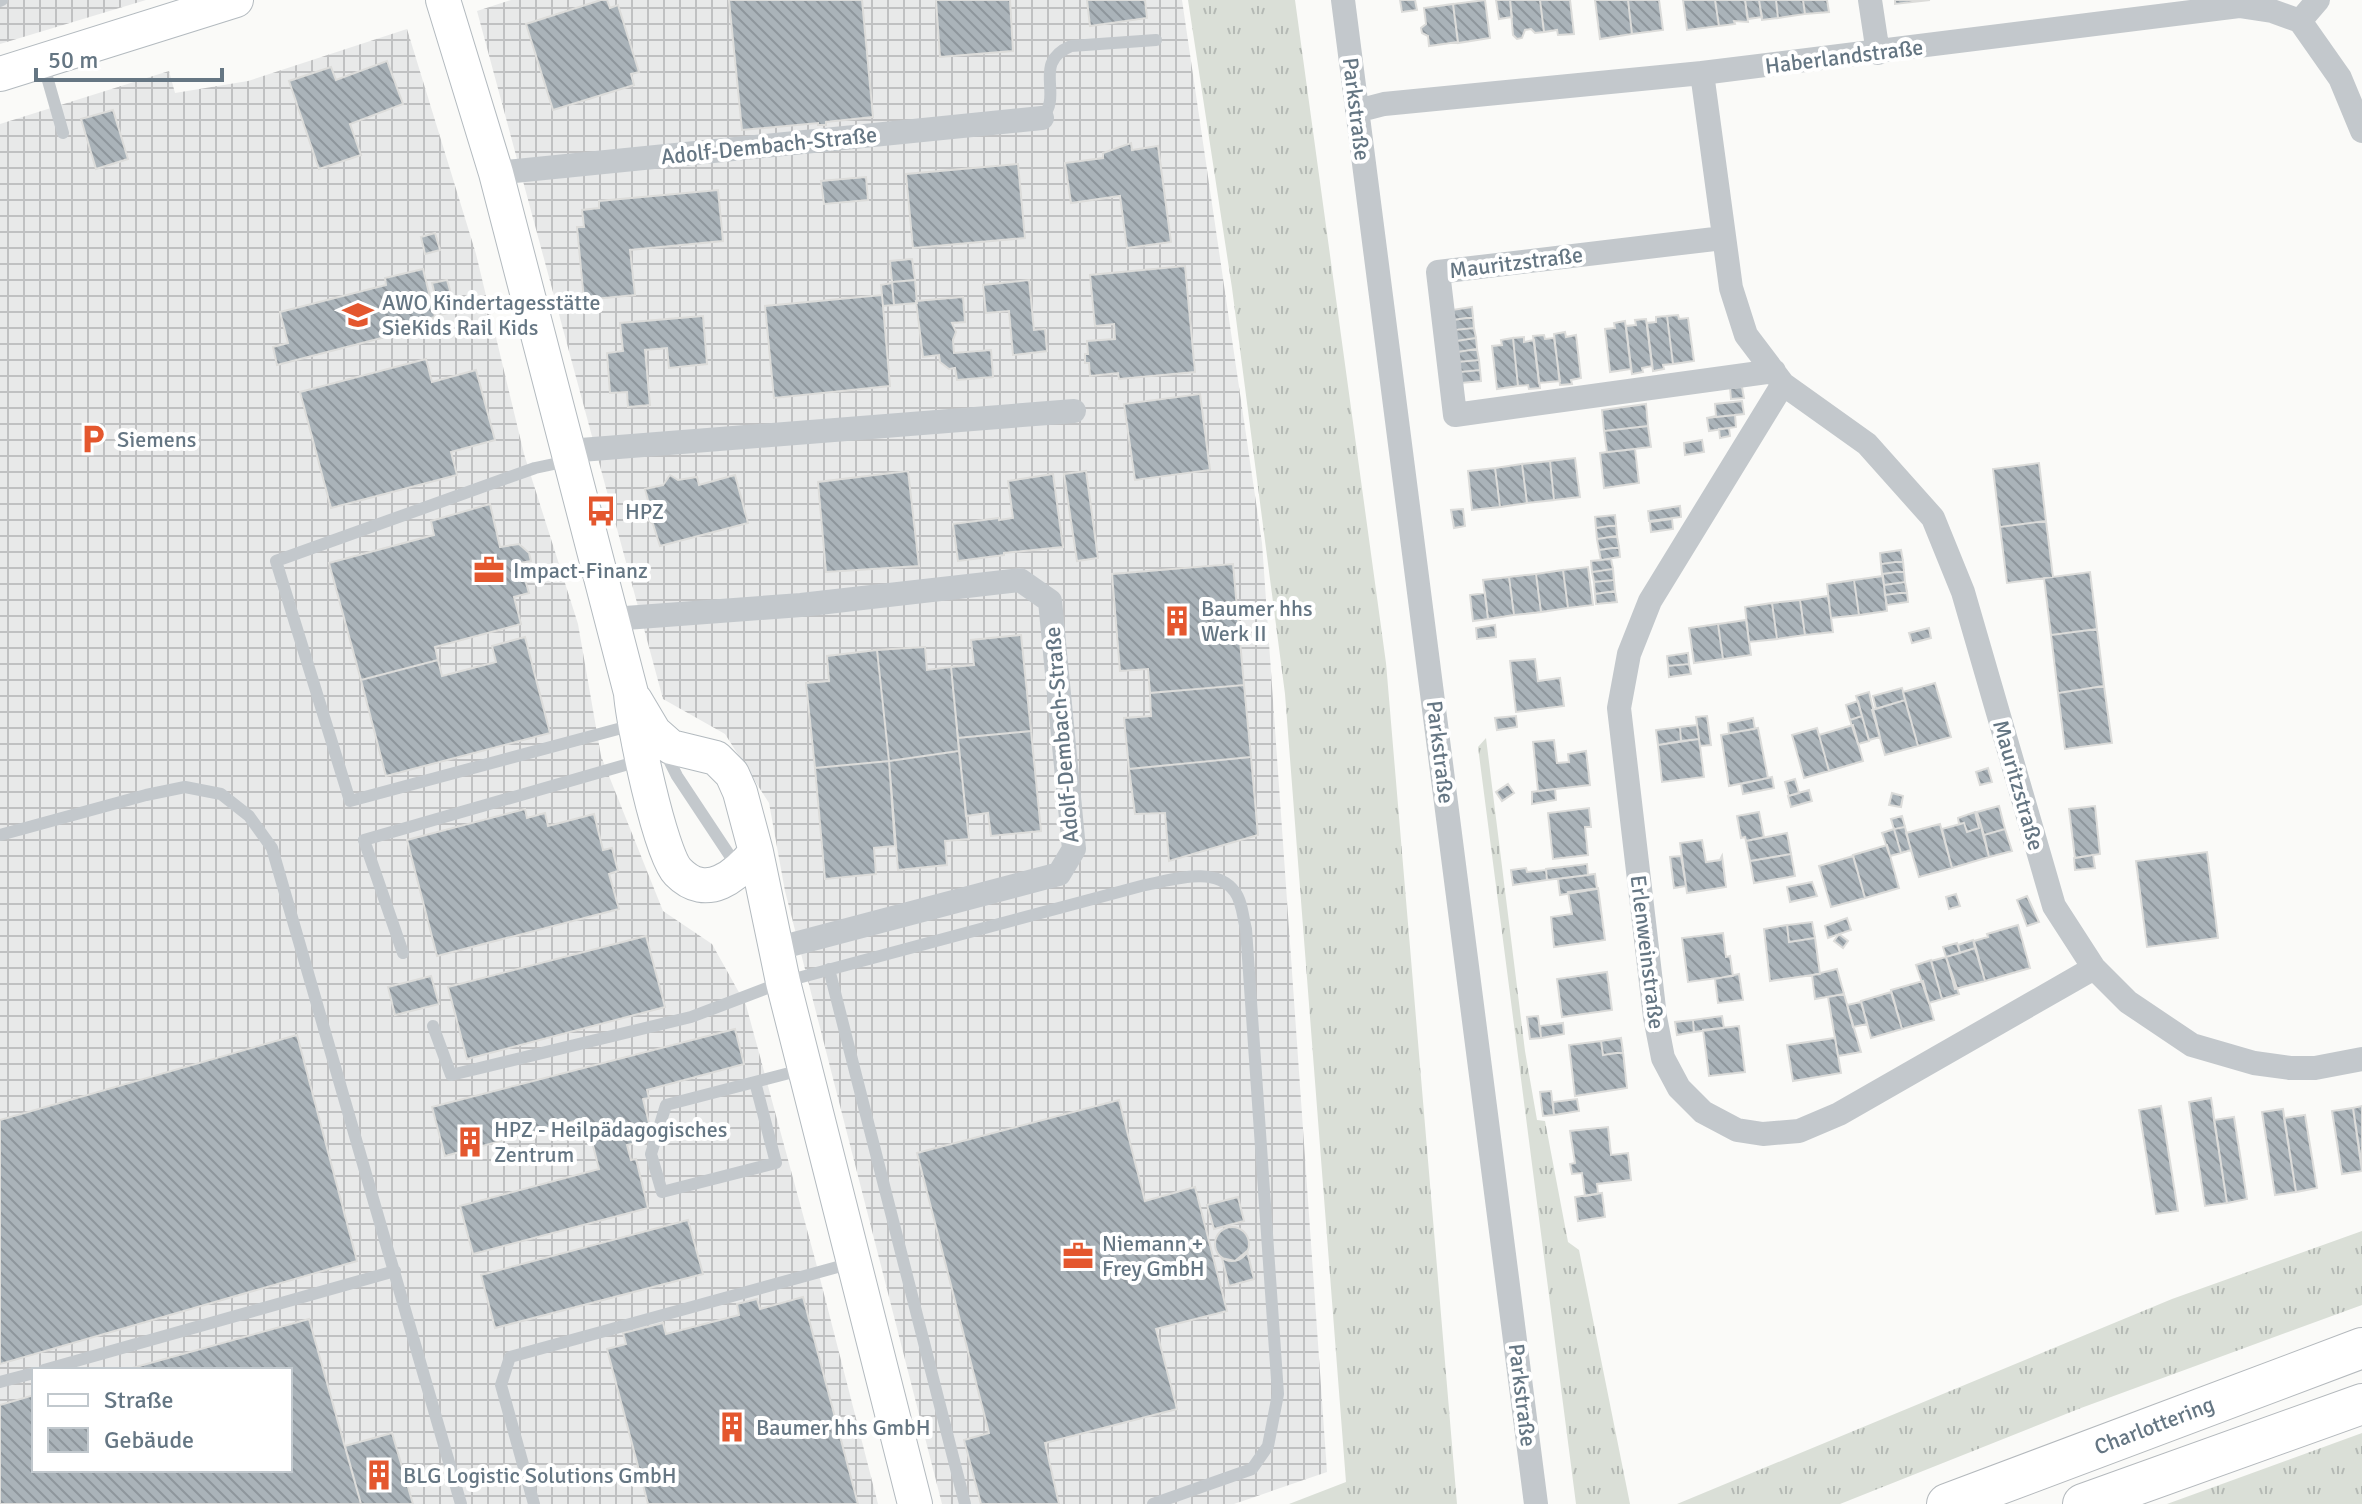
<svg xmlns="http://www.w3.org/2000/svg" width="2362" height="1504" font-family="Signika,sans-serif">
<defs>
<pattern id="industrial-grid" width="8" height="8" patternUnits="userSpaceOnUse" patternTransform="scale(2)"><rect width="8" height="8" fill="#e8e9e9"/><path d="M0 4h8M4 0v8" fill="none" stroke="#c0c1c2"/></pattern>
<pattern id="grass-tufts" width="24" height="20" patternUnits="userSpaceOnUse" patternTransform="scale(2)"><rect width="24" height="20" fill="#dadfd7"/><path d="M3 7l-1-3M5 7V3M7 7l1-3M15 17l-1-3M17 17v-4M19 17l1-3" fill="none" stroke="#b4b9b4"/></pattern>
<pattern id="building-back-hatch" width="6" height="6" patternUnits="userSpaceOnUse" patternTransform="scale(2)"><rect width="6" height="6" fill="#aab3b9"/><path d="M-1 5l2 2M0 0l6 6M5-1l2 2" fill="none" stroke="#8e969c"/></pattern>
</defs>
<rect width="100%" height="100%" fill="#fafaf8"/>
<path fill="url(#industrial-grid)" fill-rule="evenodd" d="M0,0H146L0,44Z
M511,0H1182L1262,543L1327,1472L1234,1504H942L785,891L769,803L725,734L663,699L477,11Z
M407,29L476,254L524,454L578,624L601,756L663,911L712,944L746,1005L815,1259L878,1504H0V124L169,71L175,93L248,81ZM34,1370H290V1470H34Z"/>
<path fill="url(#grass-tufts)" d="M1188,0H1295L1386,663L1457,1504H1289L1346,1482L1285,694L1232,288Z
M1486,738L1525,1051L1537,1120L1545,1121L1568,1242L1579,1250L1630,1504H1576L1478,747Z
M2362,1231V1305L2081,1408L1840,1504H1677L2172,1299Z
M2362,1433V1504H2167Z"/>
<path fill="url(#building-back-hatch)" stroke="#dcdcda" stroke-width="2" d="M601,0H607L610,8L618,5L639,72L631,74L634,85L553,110L526,24Z
M729,0H862L873,117L826,122V125H818V123L742,130Z
M936,0H1010L1013,51L940,57Z
M1087,0H1145L1147,18L1090,26Z
M1400,0H1415L1417,10L1402,12Z
M1485,0L1490,38L1458,43L1453,4Z
M1496,0H1510L1512,17L1499,19Z
M1510,0H1540L1544,32L1535,33L1531,29L1525,30L1522,38L1517,39L1513,35Z
M1540,0H1570L1574,34L1558,35L1557,30L1544,32Z
M1595,0H1628L1632,34L1600,39Z
M1628,0H1659L1663,30L1632,34Z
M1683,0H1715L1719,26L1687,30Z
M1715,0H1745L1748,22L1734,21L1735,24L1719,26Z
M1745,0H1759L1762,17L1748,19Z
M1759,0H1776L1778,18L1762,20Z
M1776,0H1803L1805,14L1778,18Z
M1803,0H1827L1829,12L1805,14Z
M1895,0H1930L1895,4Z
M1453,4L1458,42L1429,46L1428,36L1422,33L1421,28L1426,24L1424,8Z
M387,61L403,104L350,124L361,155L319,169L289,81L331,67L336,80Z
M113,110L128,159L96,169L81,119Z
M1131,143L1132,150L1158,146L1171,242L1127,248L1120,196L1071,203L1065,163L1103,158V153Z
M1018,164L1025,238L913,248L906,174Z
M866,177L868,200L824,204L821,181Z
M718,190L723,241L630,250L635,295L584,300L577,227H584L582,210L599,208V201Z
M435,233L440,250L425,254L421,237Z
M912,259L915,280L892,282L890,261Z
M1185,266L1195,372L1119,379L1118,373L1090,376L1089,363H1085V354H1088L1087,341L1115,339L1114,324L1095,326L1090,275Z
M423,269L435,317L391,328L393,335L277,365L273,347L288,343L280,312L386,285L385,278Z
M447,280L456,311L440,315L432,283Z
M915,280L917,303L894,305L892,282Z
M1029,280L1034,330L1045,329L1047,351L1013,355L1009,311L986,313L983,285Z
M892,283L894,305L883,306L881,285Z
M882,295L890,386L774,398L765,306Z
M963,297L965,322L952,323L956,332L953,340L954,353L991,350L993,377L957,380L955,368L949,369L940,362L939,355L923,357L916,301Z
M1472,307L1473,317L1453,320L1452,310Z
M1678,315L1679,319L1688,318L1694,361L1673,364L1667,316Z
M703,316L707,364L669,368L667,348L645,350L650,405L628,407L627,392L610,393L607,353L623,351L620,323Z
M1667,316L1673,364L1663,365L1664,369L1653,371L1647,323L1656,322V317Z
M1473,317L1474,328L1454,330L1453,320Z
M1646,319L1652,366L1642,368L1643,372L1632,374L1626,326L1636,325L1635,320Z
M1625,321L1631,369L1610,372L1605,329L1615,328L1614,323Z
M1474,328L1476,338L1456,341L1454,330Z
M1565,332L1566,337L1576,335L1581,378L1571,380L1572,384L1560,385L1554,334Z
M1544,335L1545,339L1554,338L1560,381L1539,383L1533,336Z
M1524,337V342L1534,340L1540,388L1529,389L1528,385L1518,386L1513,338Z
M1476,338L1477,349L1457,352L1456,341Z
M1513,338L1518,386L1497,389L1492,346L1502,345L1501,340Z
M1477,349L1479,360L1458,362L1457,352Z
M426,359L432,382L476,370L495,440L451,452L457,475L331,508L300,392Z
M1479,360L1480,370L1460,372L1458,362Z
M1480,370L1481,381L1461,383L1460,372Z
M1742,387L1744,398L1731,399L1730,388Z
M1200,394L1210,470L1135,480L1124,404Z
M1742,401L1744,414L1707,418L1716,416L1715,404Z
M1646,404L1648,426L1604,431L1602,410Z
M1744,414L1735,415L1736,427L1709,431L1707,418Z
M1648,426L1651,447L1600,453L1607,452L1604,431Z
M1729,428L1730,436L1720,438L1719,429Z
M1702,440L1704,452L1685,455L1684,443Z
M1635,449L1639,483L1604,488L1600,453Z
M1575,458L1580,497L1554,500L1550,461Z
M1550,461L1554,500L1527,503L1522,464Z
M2039,463L2046,521L2000,527L1993,469Z
M1522,464L1527,503L1500,507L1495,468Z
M1495,468L1500,507L1472,510L1468,471Z
M908,471L919,566L826,572L818,482Z
M1086,471L1098,558L1077,561L1064,474Z
M1053,474L1063,547L1004,553V555L958,561L953,524L999,518V520L1013,518L1008,481Z
M670,475L678,480L697,477L699,485L735,475L748,523L660,546L653,524L644,517L650,508L645,489L663,485Z
M490,504L500,547L519,544L529,553L531,561L520,563L529,593L514,597L521,624L435,647L438,660L361,680L329,563L434,535L431,521Z
M1680,506L1681,517L1649,521L1648,511Z
M1463,509L1465,526L1454,528L1451,510Z
M1615,515L1616,525L1596,528L1595,517Z
M1672,519L1673,529L1651,532L1650,522Z
M2046,521L2053,577L2007,583L2000,527Z
M1616,525L1617,536L1597,539L1596,528Z
M1617,536L1619,547L1599,550L1597,539Z
M1619,547L1620,557L1601,560L1599,550Z
M1901,550L1903,561L1881,564L1880,553Z
M1611,559L1613,569L1592,572L1591,561Z
M1903,561L1904,571L1882,574L1881,564Z
M1233,564L1244,685L1150,693L1148,669L1120,671L1112,574Z
M1588,567L1593,605L1568,608L1563,570Z
M1613,569L1614,580L1594,582L1592,572Z
M1563,570L1568,608L1541,612L1536,574Z
M1904,571L1905,582L1884,585L1882,574Z
M2090,572L2097,629L2051,635L2044,578Z
M1536,574L1541,612L1514,615L1509,577Z
M1883,576L1887,611L1859,615L1854,580Z
M1509,577L1514,615L1488,619L1483,580Z
M1614,580L1615,591L1595,594L1594,582Z
M1854,580L1859,615L1831,618L1827,584Z
M1905,582L1907,592L1885,595L1884,585Z
M1615,591L1617,602L1596,604L1595,594Z
M1907,592L1908,602L1887,605L1885,595Z
M1485,593L1488,619L1473,621L1470,595Z
M1828,596L1833,632L1805,635L1800,600Z
M1800,600L1805,635L1777,639L1772,603Z
M1772,603L1777,639L1749,642L1745,607Z
M1746,620L1751,655L1723,659L1718,624Z
M1718,624L1723,659L1694,663L1689,628Z
M1495,625L1496,637L1477,639L1476,628Z
M1929,628L1931,638L1912,643L1909,633Z
M2097,629L2104,686L2058,693L2051,635Z
M1021,635L1031,731L958,738L951,667L974,665L971,640Z
M525,637L550,733L386,776L361,680L438,660L442,676L496,662L492,646Z
M925,647L927,670L951,667L959,751L889,761L877,650Z
M877,650L889,761L815,768L806,683L829,681L827,656Z
M1688,653L1689,664L1668,666L1667,656Z
M1535,659L1538,681L1560,678L1564,706L1516,712L1510,661Z
M1689,664L1691,674L1669,677L1668,666Z
M1935,683L1951,737L1918,746L1903,692Z
M1244,685L1251,757L1129,769L1124,718L1151,716L1150,693Z
M2104,686L2112,743L2065,749L2058,693Z
M1902,688L1905,700L1876,709L1873,696Z
M1869,692L1880,737L1869,740L1856,696Z
M1905,700L1918,746L1885,755L1872,710Z
M1858,701L1862,716L1850,720L1846,705Z
M1516,716L1517,727L1497,730L1495,718Z
M1707,716L1711,745L1700,746L1696,717Z
M1862,716L1869,741L1858,744L1850,720Z
M1753,718L1755,729L1729,733L1728,723Z
M1697,725L1699,739L1681,741L1680,727Z
M1853,725L1863,761L1829,771L1819,735Z
M1680,727L1681,741L1658,745L1656,730Z
M1758,728L1768,778L1729,786L1721,735Z
M1817,728L1829,771L1804,778L1792,735Z
M1031,731L1041,831L991,836L988,813L966,816L958,738Z
M1699,739L1704,777L1662,782L1658,745Z
M1554,740L1557,763L1569,762L1568,754L1586,751L1590,785L1538,791L1533,742Z
M959,751L969,839L945,841L947,865L898,870L889,761Z
M1251,757L1258,835L1169,861L1165,813L1135,814L1129,769Z
M889,761L895,846L874,848L876,874L825,879L815,768Z
M1988,768L1992,782L1980,785L1976,772Z
M1772,777L1774,788L1743,794L1741,784Z
M1795,779L1799,793L1789,796L1785,782Z
M1508,784L1514,793L1502,801L1496,792Z
M1555,789L1556,800L1532,804V792Z
M1809,790L1812,801L1791,807L1788,796Z
M1892,793L1903,796L1901,807L1889,805Z
M1999,806L2005,829L1984,835L1977,812Z
M2095,806L2100,854L2075,858L2069,809Z
M1589,808L1591,827H1585L1588,855L1553,859L1548,813Z
M525,809L527,818L545,813L548,826L594,814L603,850L612,848L618,871L609,874L619,909L437,956L407,840Z
M1759,812L1764,837L1746,841L1745,837L1741,838L1737,816Z
M1975,812H1977L1989,857L1952,868L1942,829L1964,823L1967,832L1979,828Z
M1975,812L1979,828L1967,832L1964,823L1959,824L1958,818Z
M1902,816L1905,827L1894,829L1891,819Z
M1940,824L1952,868L1919,877L1906,833Z
M1905,827L1911,850L1901,853L1894,829Z
M1894,829L1901,853L1890,856L1882,833Z
M2005,829L2012,851L1989,857L1984,835Z
M1787,833L1791,854L1750,861L1746,841Z
M1702,840L1706,862L1720,860L1722,856L1726,887L1687,893L1680,843Z
M1887,845L1899,888L1865,898L1853,855Z
M2207,852L2218,938L2147,947L2136,861Z
M1791,854L1795,876L1754,883L1750,861Z
M2093,855L2095,868L2075,870L2074,858Z
M1681,856L1686,886L1674,888L1670,857Z
M1853,856L1865,898L1831,907L1819,866Z
M1587,864L1588,875L1547,880L1546,869Z
M1526,868L1527,872L1546,870L1547,880L1513,885L1511,870Z
M1595,874L1597,889L1560,895L1558,879Z
M1812,882L1817,896L1790,902L1787,887Z
M1598,888L1605,940L1554,947L1551,917L1572,914L1568,892Z
M1956,894L1960,906L1949,909L1946,897Z
M2027,896L2039,922L2027,926L2017,900Z
M1847,918L1851,930L1828,938L1825,926Z
M1812,922L1815,938L1789,942L1787,925Z
M1787,925L1789,942L1815,938L1820,974L1770,981L1764,929Z
M2018,925L2030,968L1985,981L1974,941L1988,937L1987,934Z
M1723,933L1726,957L1730,956L1733,976L1688,982L1682,938Z
M1839,934L1848,941L1843,948L1834,941Z
M646,936L665,1007L467,1059L448,987Z
M1973,940L1975,948L1960,953L1958,945Z
M1957,943L1960,953L1946,957L1943,947Z
M1975,948L1985,981L1955,989L1946,957Z
M1946,957L1959,994L1942,999L1931,961Z
M1931,960L1942,999L1929,1003L1916,965Z
M1837,969L1844,994L1815,999L1812,975Z
M1607,972L1612,1010L1562,1017L1557,979Z
M1739,974L1743,1000L1718,1003L1715,979Z
M431,976L439,1004L395,1015L388,987Z
M1923,981L1934,1020L1902,1029L1891,990Z
M1891,992L1902,1029L1871,1038L1861,1001Z
M1844,994L1861,1052L1838,1056L1828,997Z
M1861,1002L1867,1024L1853,1027L1847,1005Z
M1538,1016L1541,1038L1530,1039L1527,1017Z
M1722,1016L1724,1028L1694,1032L1693,1020Z
M1693,1020L1694,1032L1677,1035L1675,1022Z
M1563,1023L1564,1034L1541,1038L1540,1026Z
M1739,1026L1745,1072L1709,1076L1703,1030Z
M735,1029L744,1064L647,1090L649,1098L643,1099L653,1139L627,1145L631,1160L636,1159L648,1208L473,1254L460,1206L599,1169L586,1118L445,1156L432,1107Z
M297,1035L357,1261L0,1364V1120Z
M1621,1038L1623,1052L1603,1055L1601,1041Z
M1835,1038L1841,1073L1793,1081L1787,1045Z
M1601,1041L1603,1055L1623,1052L1627,1088L1575,1096L1569,1045Z
M1551,1091L1554,1115L1543,1116L1540,1092Z
M2211,1098L2227,1203L2205,1206L2189,1102Z
M1577,1099L1579,1111L1554,1115L1553,1102Z
M1119,1100L1145,1201L1195,1187L1227,1311L1156,1329L1177,1409L1045,1443L1059,1504H981L964,1440L989,1433L917,1153Z
M2161,1106L2178,1211L2156,1214L2139,1110Z
M2362,1106V1167L2353,1108Z
M2353,1108L2362,1171L2342,1174L2332,1111Z
M2283,1109L2296,1192L2275,1195L2262,1112Z
M2305,1115L2317,1188L2296,1192L2284,1118Z
M2234,1117L2247,1199L2227,1203L2214,1120Z
M1608,1127L1611,1155L1628,1153L1631,1180L1597,1184L1598,1194L1585,1196L1582,1173L1572,1174L1570,1164L1575,1163L1570,1131Z
M1602,1193L1605,1217L1578,1221L1575,1197Z
M1238,1197L1244,1221L1214,1229L1207,1205Z
M688,1220L703,1274L495,1328L481,1275Z
M1215 1244a17 17 0 1 1 34 0a17 17 0 1 1-34 0Z
M1247,1251L1254,1279L1229,1286L1222,1258L1235,1261Z
M803,1297L858,1504H648L607,1349L626,1344L623,1333L663,1323L666,1334L739,1315L737,1304L757,1299L760,1309Z
M309,1319L361,1504H0V1405L34,1395V1470H290V1370H125Z
M392,1433L413,1504H361L345,1446Z"/>
<g fill="none" stroke-linecap="round" stroke-linejoin="round">
<g stroke="#b3babf" stroke-width="36">
<path id="secondary" d="M443,0L496,173L631,693C633,723 660,854 678,872C707,902 737,875 756,852
M0,74L236,0
M635,700L654,732L671,747L716,758L732,774L740,792L756,852L783,982L915,1504"/>
</g>
<g stroke="#b4b9bd" stroke-width="42">
<path id="trunk" d="M1947,1504L2362,1348
M2083,1504L2362,1404"/>
</g>
<path stroke="#c3c8cc" stroke-width="12" d="M0,1L2,0
M43,63L63,133
M1042,118C1064,94 1031,63 1071,46L1156,40
M568,461L535,468L276,561L350,801L633,725
M665,752L677,776L738,868
M0,835L146,795L185,787L221,794L249,816L272,848L461,1504
M403,953L364,840L639,761
M829,969L965,1504
M433,1026L451,1075L691,1017L783,982L1145,885C1173,880 1215,865 1235,892C1242,901 1243,918 1246,929L1278,1394L1268,1446L1252,1469L1153,1504
M755,1082L776,1163L662,1192L651,1154L666,1105L801,1070
M44,1370L395,1271
M0,1382L34,1373
M534,1504L501,1385L510,1357L852,1263"/>
<path stroke="#c3c8cc" stroke-width="24" d="M1343,0L1536,1504
M1870,0L1878,53
M2300,21L2340,78L2362,131
M2300,21L2318,0
M1702,73L1731,288L1746,335L1783,384L1867,444L1933,518L1963,592L2054,906L2094,968L2128,1002L2192,1045L2254,1063L2290,1068H2315L2362,1059
M1357,111L1384,104L1702,73L2239,6L2272,11L2300,21
M496,173L1042,118
M1723,238L1438,272L1455,415L1774,371
M1783,384L1650,601L1629,654L1619,708L1655,1017L1663,1058L1679,1088L1703,1112L1737,1130L1763,1134L1799,1131L1839,1114L2094,968
M568,451L1074,411
M612,619L801,605L1020,580L1050,601L1074,849L1059,874L775,949"/>
<use href="#secondary" stroke="#fff" stroke-width="34"/>
<use href="#trunk" stroke="#fff" stroke-width="40"/>
</g>
<defs>
<g id="school-bare" transform="scale(2.4)"><path d="M0-5L7-2L0 1L-7-2ZM-4 1L0 2.5L4 1V4Q0 6-4 4Z" fill="#e4572e" stroke="#fff" stroke-width="2.5" paint-order="stroke"/></g>
<g id="parking-bare" transform="scale(2.4)"><path d="M-3.5-5.5H1a3.5 3.5 0 0 1 0 7H-1V5.5H-3.5ZM-1-3.4V-.6H.8a1.4 1.4 0 0 0 0-2.8Z" fill="#e4572e" stroke="#fff" stroke-width="2.5" paint-order="stroke"/></g>
<g id="bus-bare" transform="scale(2.4)"><path d="M-5-6H5V4H4V6H2V4H-2V6H-4V4H-5ZM-3.5-4V0h7V-4ZM-3.5 1.2v1.5H-2V1.2ZM2 1.2v1.5H3.5V1.2Z" fill="#e4572e" stroke="#fff" stroke-width="2.5" paint-order="stroke"/></g>
<g id="office-bare" transform="scale(2.4)"><path d="M-6-3h4V-5.5h4V-3h4V5H-6ZM-1-4.5V-3h2v-1.5ZM-6 0V1H6V0Z" fill="#e4572e" stroke="#fff" stroke-width="2.5" paint-order="stroke"/></g>
<g id="building-bare" transform="scale(2.4)"><path d="M-4-6H4V6H1V3H-1V6H-4ZM-2.5-4.3h1.7v1.8h-1.7ZM.8-4.3h1.7v1.8H.8ZM-2.5-1h1.7V.8h-1.7ZM.8-1h1.7V.8H.8Z" fill="#e4572e" stroke="#fff" stroke-width="2.5" paint-order="stroke"/></g>
</defs>
<g fill-rule="evenodd">
<use href="#school-bare" x="358" y="315"/>
<use href="#parking-bare" x="93" y="439"/>
<use href="#bus-bare" x="601" y="511"/>
<use href="#office-bare" x="489" y="570"/>
<use href="#building-bare" x="1177" y="621"/>
<use href="#building-bare" x="470" y="1142"/>
<use href="#office-bare" x="1078" y="1256"/>
<use href="#building-bare" x="732" y="1427"/>
<use href="#building-bare" x="379" y="1475"/>
</g>
<g text-anchor="middle" stroke-width="8" stroke-linejoin="round" paint-order="stroke">
<g font-size="22" fill="#657683" stroke="#fff">
<text transform="translate(1844 56) rotate(-7)" y="8">Haberlandstraße</text>
<text transform="translate(1357 109) rotate(83)" y="8">Parkstraße</text>
<text transform="translate(769 145) rotate(-6)" y="8">Adolf-Dembach-Straße</text>
<text transform="translate(1516 262) rotate(-7)" y="8">Mauritzstraße</text>
<text transform="translate(1061 735) rotate(-95)" y="8">Adolf-Dembach-Straße</text>
<text transform="translate(1441 752) rotate(83)" y="8">Parkstraße</text>
<text transform="translate(2019 785) rotate(74)" y="8">Mauritzstraße</text>
<text transform="translate(1648 952) rotate(83)" y="8">Erlenweinstraße</text>
<text transform="translate(1523 1395) rotate(83)" y="8">Parkstraße</text>
<text transform="translate(2154 1425) rotate(-21)" y="8">Charlottering</text>
</g>
<g font-size="22" fill="#657683" stroke="#fff" text-anchor="start">
<text x="382" y="310">AWO Kindertagesstätte<tspan x="382" dy="25">SieKids Rail Kids</tspan></text>
<text x="117" y="447">Siemens</text>
<text x="625" y="519">HPZ</text>
<text x="513" y="578">Impact-Finanz</text>
<text x="1201" y="616">Baumer hhs<tspan x="1201" dy="25">Werk II</tspan></text>
<text x="494" y="1137">HPZ - Heilpädagogisches<tspan x="494" dy="25">Zentrum</tspan></text>
<text x="1102" y="1251">Niemann +<tspan x="1102" dy="25">Frey GmbH</tspan></text>
<text x="756" y="1435">Baumer hhs GmbH</text>
<text x="403" y="1483">BLG Logistic Solutions GmbH</text>
</g>
</g>
<rect x="32" y="1368" width="260" height="104" fill="#ffffff" stroke="#c1c8cd" stroke-width="2"/>
<rect x="48" y="1394" width="40" height="12" fill="#ffffff" stroke="#c1c8cd" stroke-width="2"/>
<text x="104" y="1408" font-size="24" fill="#657683">Straße</text>
<rect x="48" y="1428" width="40" height="24" fill="url(#building-back-hatch)" stroke="#c1c8cd" stroke-width="2"/>
<text x="104" y="1448" font-size="24" fill="#657683">Gebäude</text>
<path d="M36 68v12h186v-12" fill="none" stroke="#657683" stroke-width="4"/>
<text x="48" y="68" font-size="24" fill="#657683" stroke="#ffffff" stroke-width="6" paint-order="stroke">50 m</text>
</svg>
